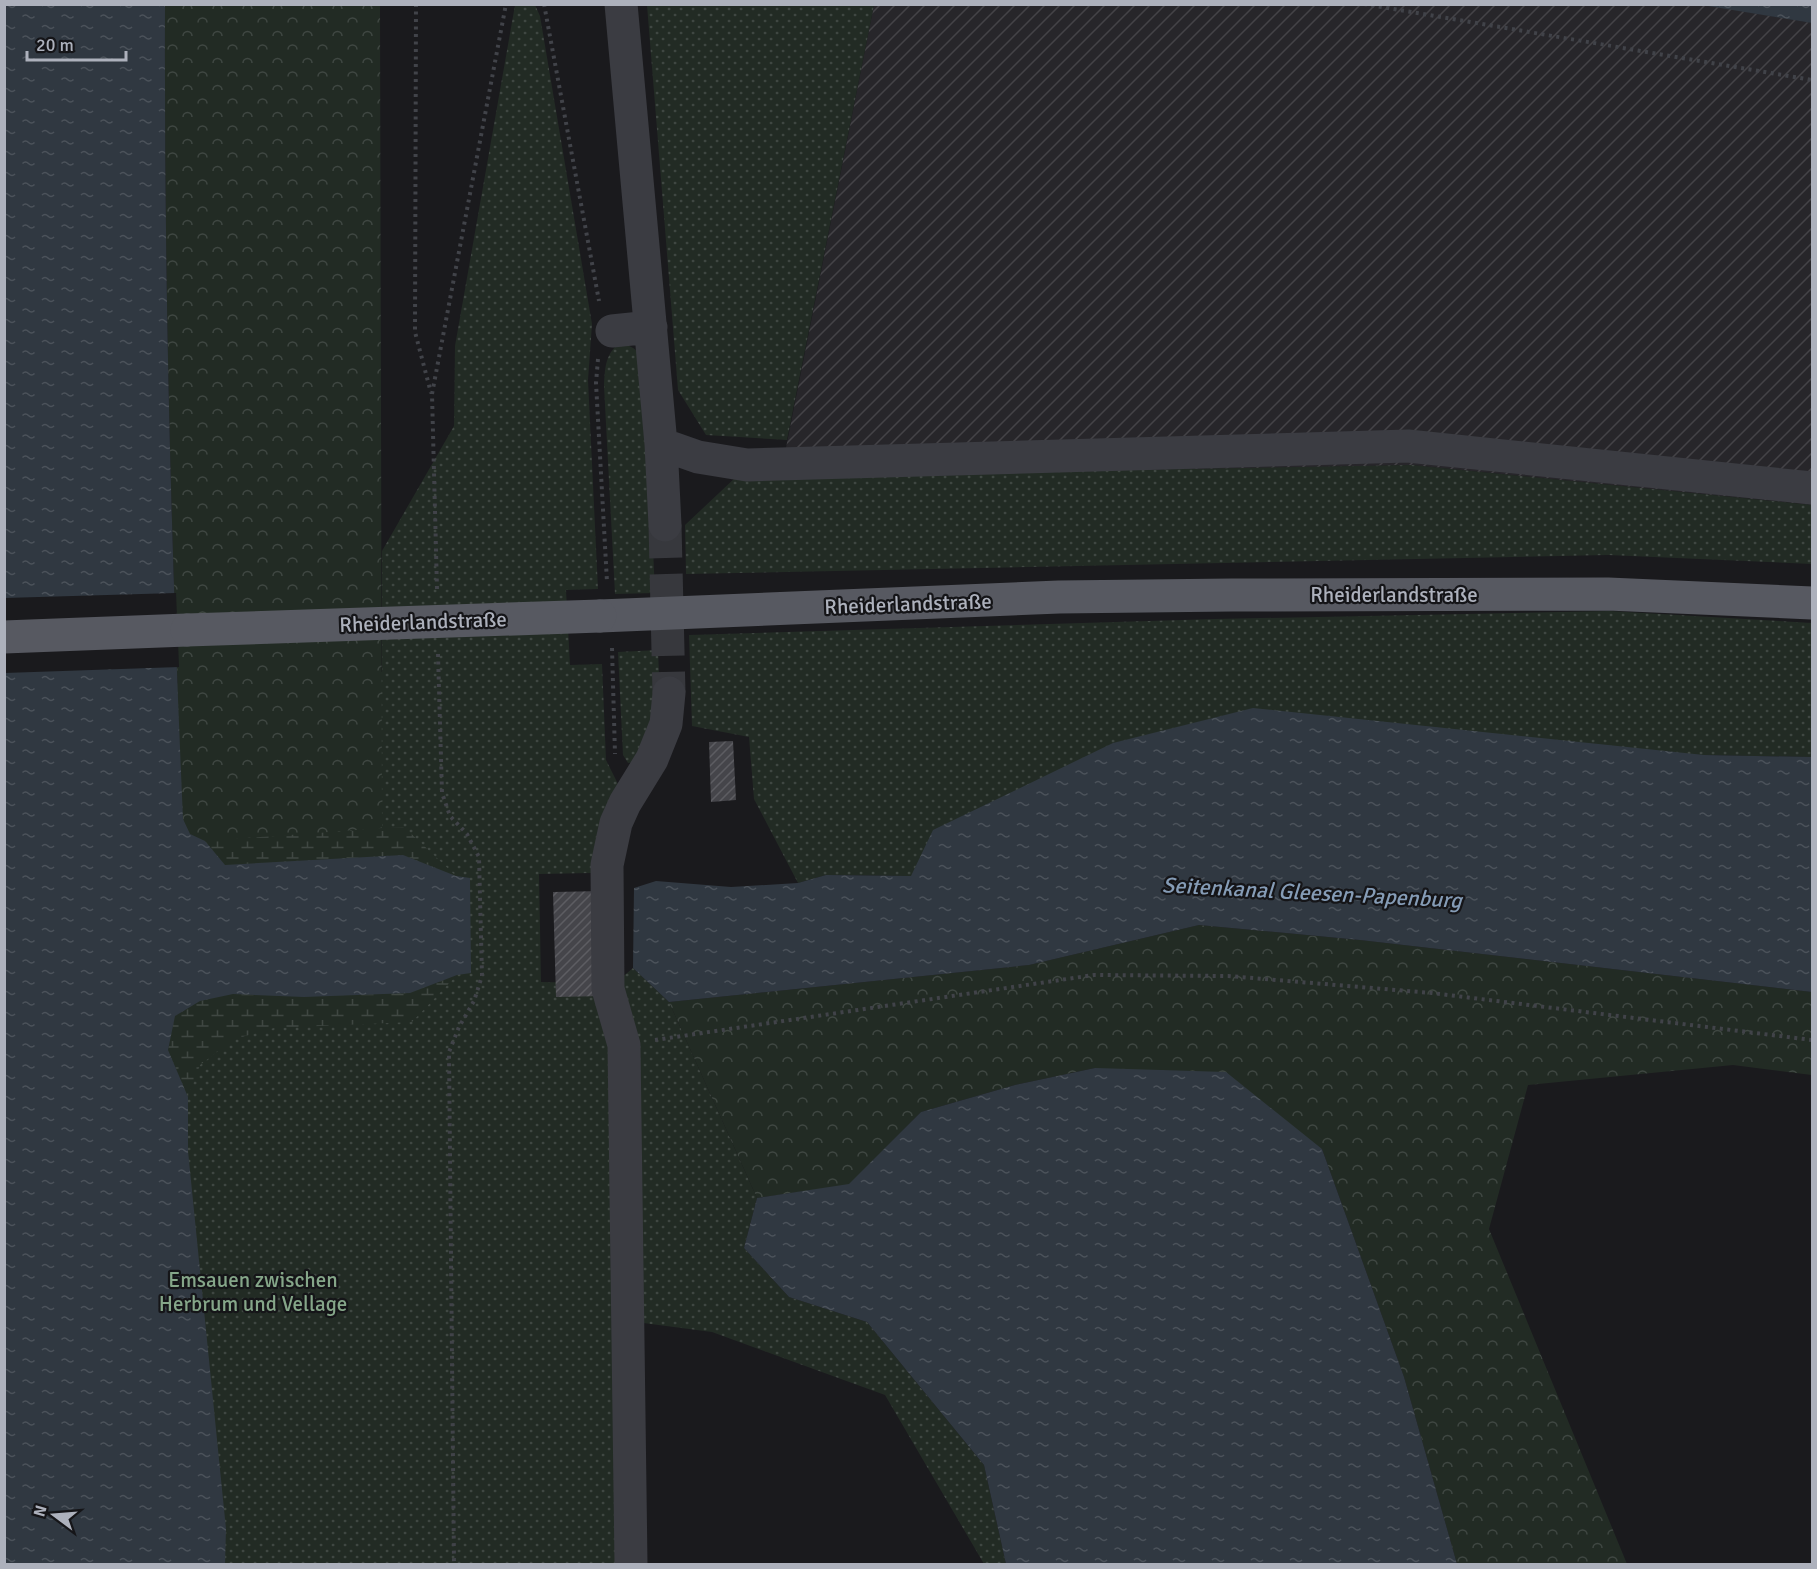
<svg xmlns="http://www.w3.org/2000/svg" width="1817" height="1569" font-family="Signika,sans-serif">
<defs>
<pattern id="industrial-furrows" width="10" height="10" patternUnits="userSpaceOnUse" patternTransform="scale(1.5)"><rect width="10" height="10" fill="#27262a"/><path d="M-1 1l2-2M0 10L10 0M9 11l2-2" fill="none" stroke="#444347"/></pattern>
<pattern id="grass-dots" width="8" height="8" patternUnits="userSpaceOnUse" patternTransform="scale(1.5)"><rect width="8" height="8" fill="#222b24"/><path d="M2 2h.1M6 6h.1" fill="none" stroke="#3f4742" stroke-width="1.8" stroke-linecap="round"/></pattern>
<pattern id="forest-crowns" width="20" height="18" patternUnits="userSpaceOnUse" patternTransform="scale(1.5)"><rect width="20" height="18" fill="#222b24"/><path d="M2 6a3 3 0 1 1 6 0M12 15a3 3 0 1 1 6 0" fill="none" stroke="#3f4742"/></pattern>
<pattern id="wetland-marsh" width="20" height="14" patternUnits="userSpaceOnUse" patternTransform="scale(1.5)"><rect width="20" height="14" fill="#222b24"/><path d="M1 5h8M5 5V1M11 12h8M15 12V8" fill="none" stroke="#3f4742"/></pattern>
<pattern id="water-ripples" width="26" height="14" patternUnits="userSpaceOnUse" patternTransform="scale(1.5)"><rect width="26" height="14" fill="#303841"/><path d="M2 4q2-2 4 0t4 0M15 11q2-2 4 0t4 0" fill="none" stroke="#4b525a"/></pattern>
<pattern id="building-hatch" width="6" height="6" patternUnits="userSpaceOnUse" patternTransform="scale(1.5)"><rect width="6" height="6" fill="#45454a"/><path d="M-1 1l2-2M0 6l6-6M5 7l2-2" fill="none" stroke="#5d5d62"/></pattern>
</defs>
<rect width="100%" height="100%" fill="#1a1a1d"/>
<path fill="url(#industrial-furrows)" d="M1702,4L1812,23V505L1412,465L780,478L874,5Z"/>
<path fill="url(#grass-dots)" d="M515,5H535L540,16L592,324L588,380L598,589L566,590L570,665L602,664L606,760L620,788L592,873L539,874L541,982L593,983L608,989L633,968L669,1002L757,1198L744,1248L789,1297L867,1322L984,1465L1006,1564H984L885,1395L712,1332L628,1321L631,1564H5V693L382,672V551L454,426L455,346Z
M647,5H874L787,440L706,435L678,390Z
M618,344C636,345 640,353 645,368L655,593L615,594L604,386C605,368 605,356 618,344Z
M1412,465L1812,505V564L1608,555L686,574L685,525L736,477Z
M1609,611L1812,623V757L1704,755L912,876L826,875L798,883L754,799L749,737L692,726L689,635L1215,619Z
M658,650L661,723L636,762L628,763L623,755L618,652Z"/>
<path fill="url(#forest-crowns)" d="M165,5H380L382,828L205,841L190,834L183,819C171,548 164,276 165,5Z
M1199,925L1360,940L1812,992V1075L1733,1065L1528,1085L1489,1229L1627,1564H1457L1404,1377L1322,1149L1095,1068L1015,1085L921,1112L849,1185L757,1198L669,1002L1029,965Z"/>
<path fill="url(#wetland-marsh)" d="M404,827L456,876L403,855L225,865L205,841Z
M457,975L412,1022L274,1028L234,1039L200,1065L188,1097L168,1050L175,1016L200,1001L233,994L304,997L410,993Z"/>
<path fill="url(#water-ripples)" d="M5,5H165C164,276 171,548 183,819L190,834L205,841L225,865L403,855L456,876L470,878L471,973L457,975L410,993L304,997L233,994L200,1001L175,1016L168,1050L188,1097V1151L226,1529L225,1564H5Z
M1702,5H1812V23Z
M1253,708L1704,755L1812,757V992L1360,940L1199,925L1029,965L669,1002L633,968L634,888L656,881L731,887L798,883L826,875L911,876L933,830L1113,743Z
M1095,1068L1226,1072L1322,1149L1404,1377L1457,1564H1006L984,1465L867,1322L789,1297L744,1248L757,1198L849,1184L921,1112L1015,1085Z"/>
<path fill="#1a1a1d" d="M176,593L179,667L4,673L5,598Z"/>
<path fill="url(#building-hatch)" d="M733,741L736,800L711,802L709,742Z
M603,891L605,996L556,997L553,892Z"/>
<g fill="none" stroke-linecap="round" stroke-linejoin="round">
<path stroke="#37383d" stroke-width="33" stroke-dasharray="33 16" stroke-linecap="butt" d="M665,525L669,693"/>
<path stroke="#414349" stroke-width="4" stroke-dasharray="3 4.5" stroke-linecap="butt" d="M416,4L415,332L431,393
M544,4L599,301
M1364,4L1812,80
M598,359L596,383L607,582
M437,589L432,394L506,4
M612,648L615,754
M438,654L442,793L450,816L467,834L479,857L482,976L474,1001L459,1027L449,1052L454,1564
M655,1040L1094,975L1228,976L1432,993L1812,1040"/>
<path stroke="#3b3c42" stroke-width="33" d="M621,4L661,444L665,525
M612,331L651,327
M661,444L698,457L747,465L1408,446L1812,488
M631,1564L624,1045L608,989L607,865L616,823L625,803L652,759L666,724L669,693"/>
<path stroke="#575961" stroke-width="33" d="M600,616L1059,597L1232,595L1608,594L1812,603
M4,637L187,630"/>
<path stroke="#575961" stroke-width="33" d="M187,630L600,616"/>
</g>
<g text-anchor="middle" stroke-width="4.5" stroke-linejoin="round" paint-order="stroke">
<g font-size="21" fill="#adb1bc" stroke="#151518">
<text x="1394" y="602">Rheiderlandstraße</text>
<text transform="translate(908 604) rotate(-2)" y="7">Rheiderlandstraße</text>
<text transform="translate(423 622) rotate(-2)" y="7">Rheiderlandstraße</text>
</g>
<g font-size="21" fill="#85a689" stroke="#151518">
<text x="253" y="1287">Emsauen zwischen<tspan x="253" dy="24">Herbrum und Vellage</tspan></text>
</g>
<g font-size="22" font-style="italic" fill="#859cb6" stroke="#151518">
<text transform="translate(1312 892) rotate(3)" y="8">Seitenkanal Gleesen-Papenburg</text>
</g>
</g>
<rect width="1817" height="1569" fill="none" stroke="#adb1bc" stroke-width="12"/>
<g transform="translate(54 1515) rotate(286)" stroke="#151518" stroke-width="4.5" paint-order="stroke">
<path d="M0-4.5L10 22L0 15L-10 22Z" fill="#adb1bc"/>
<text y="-9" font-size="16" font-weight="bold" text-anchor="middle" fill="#adb1bc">N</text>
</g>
<path d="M27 51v9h99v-9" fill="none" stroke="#adb1bc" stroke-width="3"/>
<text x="36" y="51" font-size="18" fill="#adb1bc" stroke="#151518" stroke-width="4.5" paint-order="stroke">20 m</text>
</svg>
